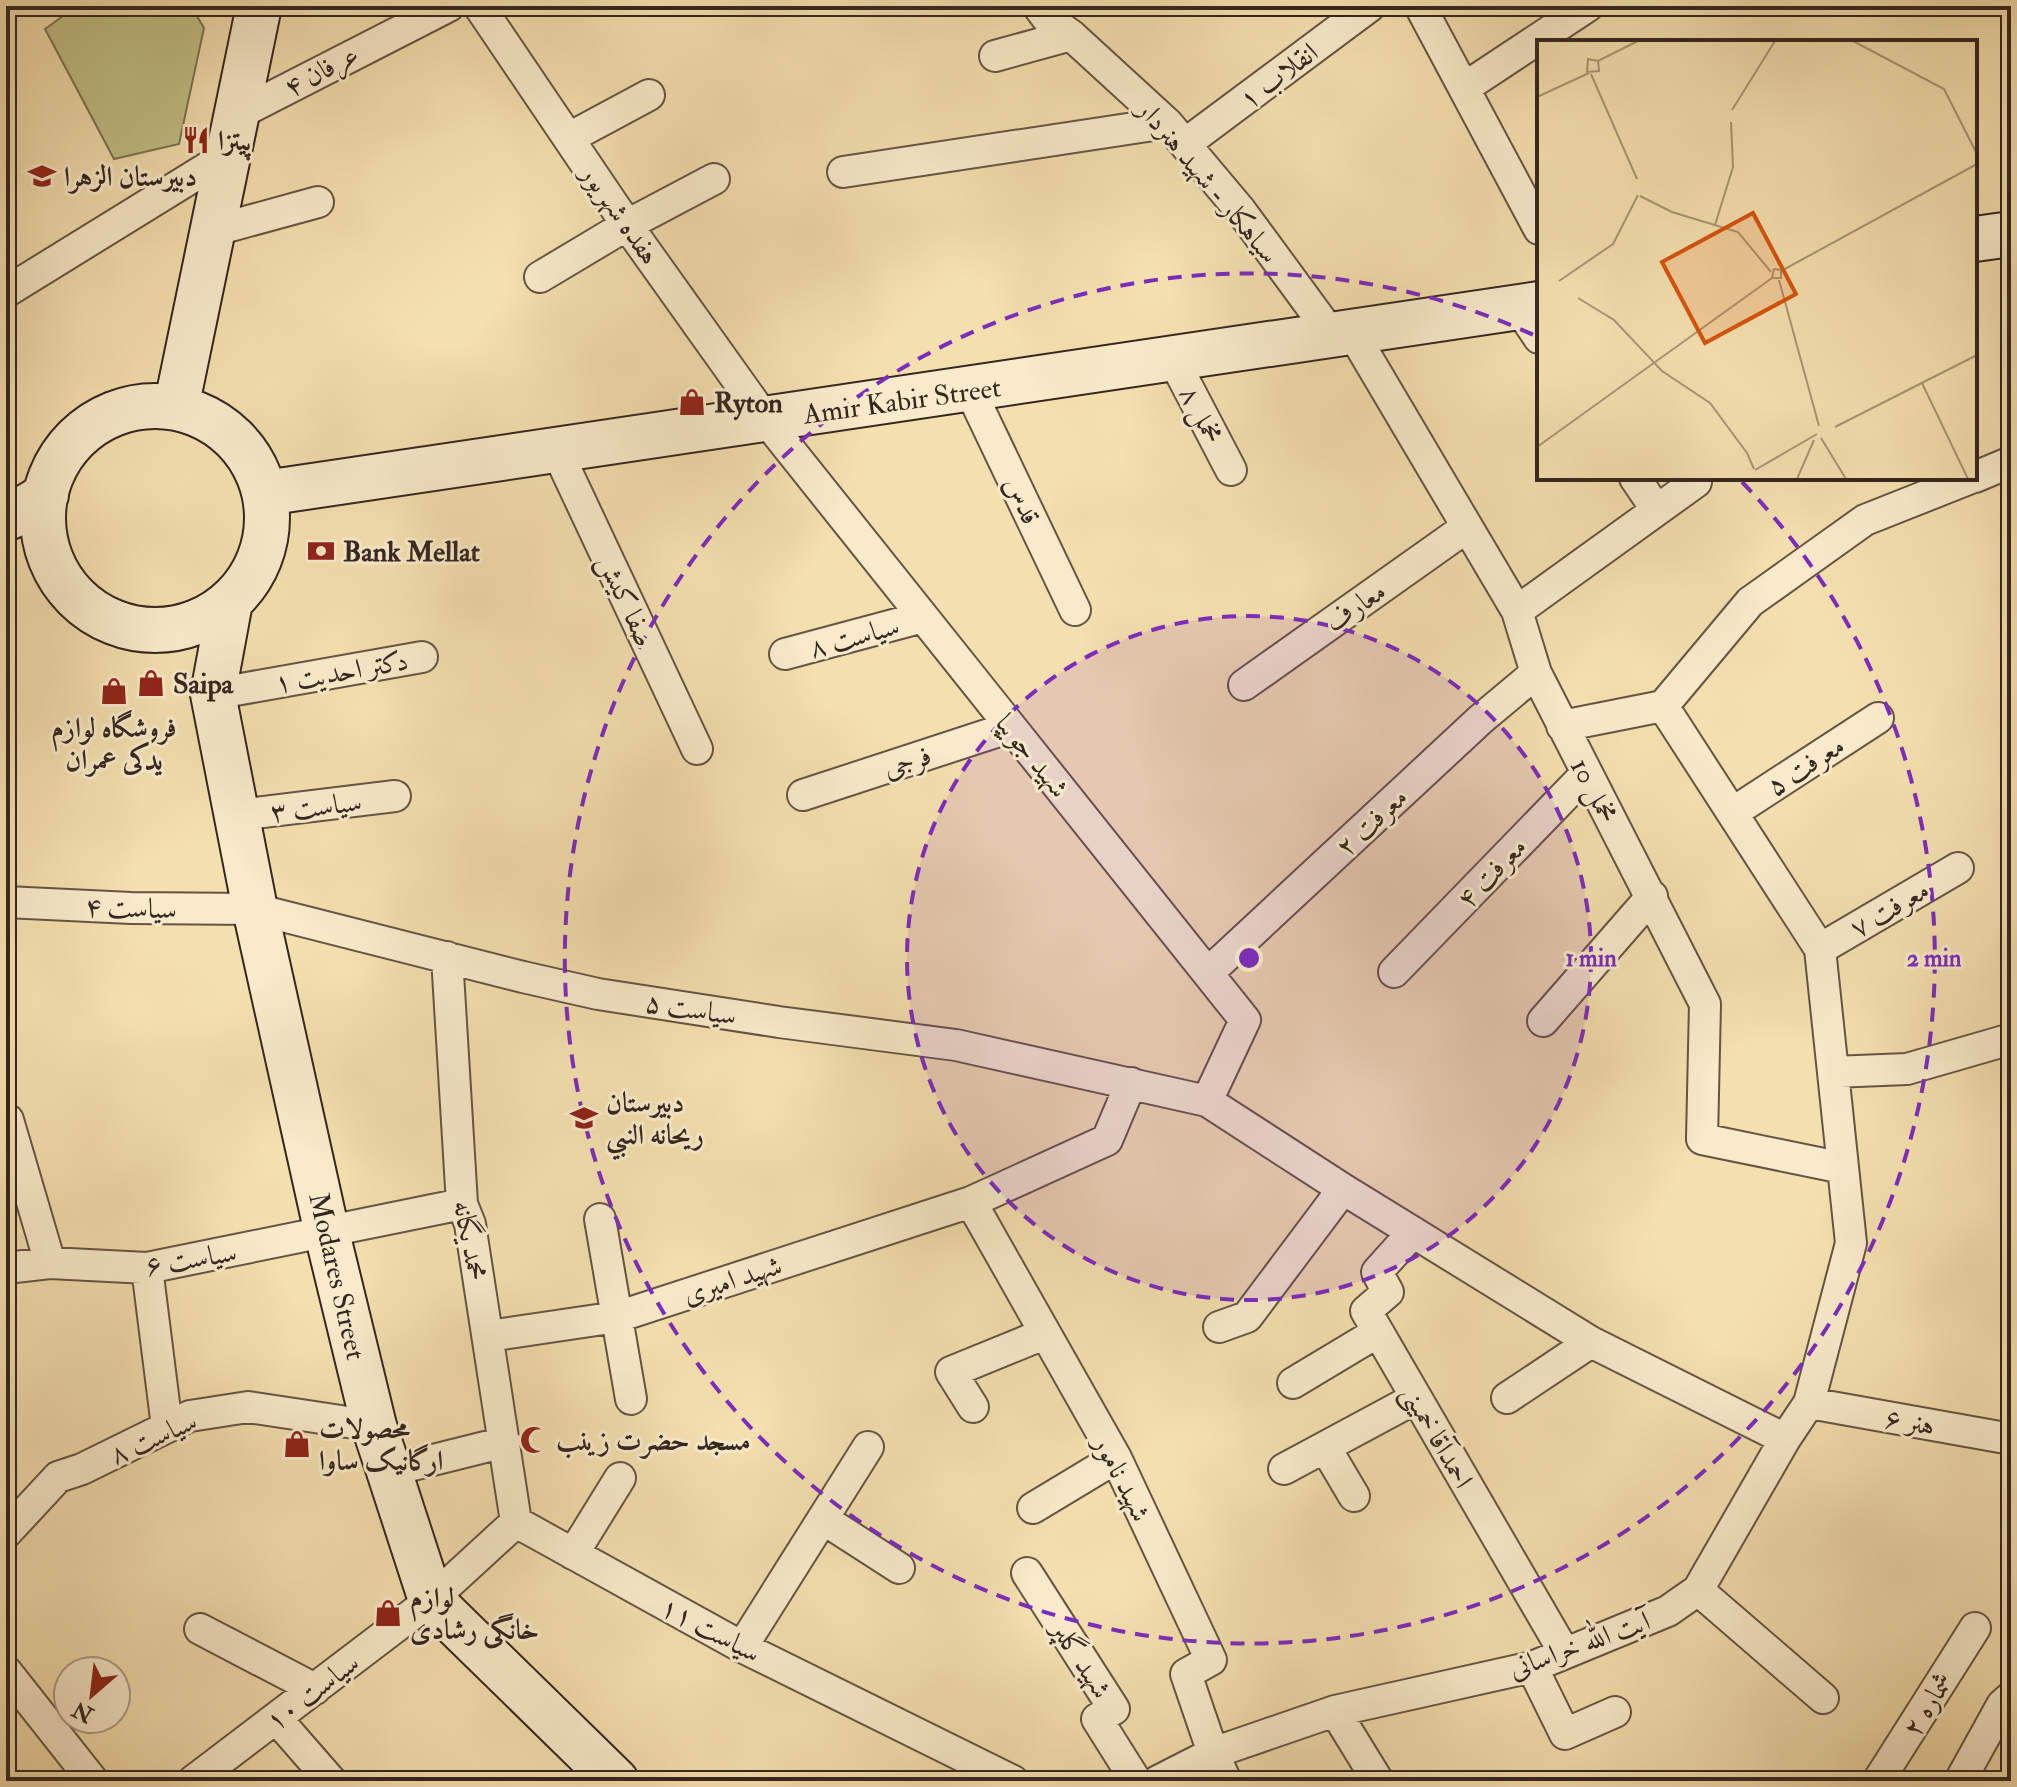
<svg xmlns="http://www.w3.org/2000/svg" width="2017" height="1787" font-family="'IM FELL Double Pica',Amiri,serif">
<rect width="100%" height="100%" fill="#f4dfae"/>
<filter id="stains"><feTurbulence type="fractalNoise" baseFrequency=".0025" numOctaves="4"/><feColorMatrix values="0 0 0 0 .2 0 0 0 0 .09 0 0 0 0 .02 0 0 0 .5 -.17"/></filter>
<radialGradient id="worn" r=".72"><stop offset=".6" stop-color="#630" stop-opacity="0"/><stop offset="1" stop-color="#630" stop-opacity=".3"/></radialGradient>
<path fill="#c1c086" stroke="#7b7353" stroke-width="2" d="M77,6H191L204,28L179,144L114,159L45,29Z"/>
<g fill="none" stroke-linecap="round" stroke-linejoin="round">
<g stroke="#655444" stroke-width="34">
<path id="minor" d="M479,6L627,225L766,420L1245,1020L1207,1101
M1038,6L1047,18L1071,35L1167,123L1241,211L1332,335
M1420,6L1539,229
M995,56L1071,35
M1464,88L1588,6
M236,115L449,6
M569,138L649,95
M1185,144L1370,6
M843,172L1167,123
M212,231L318,202
M540,277L627,225L714,179
M6,292L228,155
M1518,307L1539,338
M1352,332L1517,611L1536,673L1705,1004L1702,1139L1843,1168
M1173,359L1231,470
M970,390L1075,610
M557,451L697,749
M1975,477L2011,462
M1635,478L1656,509
M1517,611L1696,482
M785,654L923,617
M1244,685L1467,527
M213,694L422,657
M1562,726L1663,706L1750,602L1865,520L1971,478
M803,795L1011,727
M1732,813L1878,718
M238,815L395,796
M6,902L131,908L255,909L523,977L598,994L779,1022L956,1045L1207,1101L1343,1189L1591,1342L1785,1439
M1820,949L1958,868
M447,957L462,1204L470,1224L516,1522
M1394,972L1587,773
M1208,973L1481,719L1536,673
M1543,1021L1652,896
M1833,1072L1907,1069L2011,1039
M8,1120L50,1263
M971,1202L1116,1458L1211,1660L1186,1674L1213,1753L1226,1781
M600,1219L631,1399
M1413,1232L1377,1272L1388,1292L1366,1311L1564,1652
M6,1268L50,1263L147,1268L462,1204
M147,1268L167,1427
M1219,1327L1247,1317L1343,1189
M489,1336L617,1317L971,1202L1107,1140L1131,1083
M1293,1383L1378,1332
M1507,1398L1591,1342
M1809,1403L2011,1439
M973,1407L951,1372L1044,1334
M1325,1447L1354,1496
M1284,1469L1416,1398
M389,1471L505,1442
M1033,1508L1116,1458
M823,1519L899,1568
M516,1522L742,1647L1013,1781
M6,1533L58,1477L82,1469L190,1416L248,1407L374,1426
M573,1554L620,1478
M1027,1573L1114,1709L1097,1719L1136,1781
M1698,1590L1823,1698
M200,1629L315,1689
M742,1647L868,1447
M1532,1667L1565,1734L1615,1712
M6,1671L93,1781
M1335,1711L1378,1781
M276,1718L331,1781
M193,1781L431,1600L516,1522
M1158,1781L1213,1753L1335,1711L1532,1667L1668,1611L1698,1590L1785,1439L1809,1403L1851,1243L1820,949L1663,706
M1878,1781L1975,1628
M1960,1781L2002,1705L2011,1697"/>
</g>
<g stroke="#352620" stroke-width="48">
<path id="secondary" d="M1975,239L2011,234
M43 518a112 112 0 1 1 224 0a112 112 0 1 1-224 0Z
M176,408L259,6
M265,493L1539,304
M6,517H10L46,495
M230,602L213,694L255,909L327,1233L374,1426L389,1471L431,1600L616,1781"/>
</g>
<use href="#minor" stroke="#f8eaca" stroke-width="30"/>
<use href="#secondary" stroke="#f8eaca" stroke-width="44"/>
</g>
<circle cx="1249" cy="958" r="342" fill="#7b2cbf" fill-opacity=".12"/>
<g fill="none" stroke="#7b2cbf" stroke-width="4" stroke-dasharray="14 10">
<circle cx="1249" cy="958" r="342"/>
<path d="M1742 482A685 685 0 1 1 1538 337"/>
</g>
<defs>
<g id="restaurant-bare" transform="scale(2.16)"><path d="M-5-6h1v4h1v-4h1v4h1v-4h1v5L-1.5 .5V6h-2V.5L-5-1ZM5-6V6H3V1.5H1.5Q1.5-4 5-6Z" fill="#8f2418" stroke="#f8eaca" stroke-width="2.5" paint-order="stroke"/></g>
<g id="school-bare" transform="scale(2.16)"><path d="M0-5L7-2L0 1L-7-2ZM-4 1L0 2.5L4 1V4Q0 6-4 4Z" fill="#8f2418" stroke="#f8eaca" stroke-width="2.5" paint-order="stroke"/></g>
<g id="shop-bare" transform="scale(2.16)"><path d="M-5-2.5h2.3a2.7 3.5 0 0 1 5.4 0H5L5.5 6h-11ZM-1.5-2.5h3a1.5 2.3 0 0 0-3 0Z" fill="#8f2418" stroke="#f8eaca" stroke-width="2.5" paint-order="stroke"/></g>
<g id="bank-bare" transform="scale(2.16)"><path d="M-6-4H6V4H-6ZM0-2.3a2.3 2.3 0 1 0 0 4.6a2.3 2.3 0 1 0 0-4.6Z" fill="#8f2418" stroke="#f8eaca" stroke-width="2.5" paint-order="stroke"/></g>
<g id="mosque-bare" transform="scale(2.16)"><path d="M3.5-4.9A6 6 0 1 0 3.5 4.9A5 5 0 1 1 3.5-4.9Z" fill="#8f2418" stroke="#f8eaca" stroke-width="2.5" paint-order="stroke"/></g>
</defs>
<g fill-rule="evenodd">
<use href="#restaurant-bare" x="196" y="140"/>
<use href="#school-bare" x="42" y="176"/>
<use href="#shop-bare" x="692" y="402"/>
<use href="#bank-bare" x="321" y="551"/>
<use href="#shop-bare" x="151" y="683"/>
<use href="#shop-bare" x="114" y="691"/>
<use href="#school-bare" x="584" y="1118"/>
<use href="#mosque-bare" x="534" y="1440"/>
<use href="#shop-bare" x="297" y="1444"/>
<use href="#shop-bare" x="388" y="1613"/>
</g>
<g text-anchor="middle" stroke-width="6" stroke-linejoin="round" paint-order="stroke">
<g font-size="28" fill="#352620" stroke="#f8eaca">
<text transform="translate(321 70) rotate(-28)" y="10">عرفان ۴</text>
<text transform="translate(1278 75) rotate(-37)" y="10">انقلاب ۱</text>
<text transform="translate(1209 181) rotate(50)" y="10">سیاهکار - شهید هنردار</text>
<text transform="translate(621 214) rotate(55)" y="10">هفده شهریور</text>
<text transform="translate(902 400) rotate(-8)" y="10">Amir Kabir Street</text>
<text transform="translate(1202 414) rotate(62)" y="10">مخمل ۸</text>
<text transform="translate(1023 500) rotate(65)" y="10">قدس</text>
<text transform="translate(627 600) rotate(65)" y="10">صفا کیش</text>
<text transform="translate(1355 606) rotate(-35)" y="10">معارف</text>
<text transform="translate(854 636) rotate(-15)" y="10">سیاست ۸</text>
<text transform="translate(341 671) rotate(-10)" y="10">دکتر احدیت ۱</text>
<text transform="translate(1033 755) rotate(51)" y="10">شهید جویپا</text>
<text transform="translate(907 761) rotate(-18)" y="10">فرجی</text>
<text transform="translate(1805 765) rotate(-33)" y="10">معرفت ۵</text>
<text transform="translate(1595 790) rotate(62)" y="10">مخمل 10</text>
<text transform="translate(316 806) rotate(-7)" y="10">سیاست ۳</text>
<text transform="translate(1371 821) rotate(-43)" y="10">معرفت ۲</text>
<text transform="translate(1491 872) rotate(-46)" y="10">معرفت ۴</text>
<text transform="translate(131 907) rotate(2)" y="10">سیاست ۴</text>
<text transform="translate(1889 908) rotate(-30)" y="10">معرفت ۷</text>
<text transform="translate(691 1008) rotate(9)" y="10">سیاست ۵</text>
<text transform="translate(471 1240) rotate(79)" y="10">محمد یگانه</text>
<text transform="translate(191 1258) rotate(-9)" y="10">سیاست ۶</text>
<text transform="translate(338 1276) rotate(77)" y="10">Modares Street</text>
<text transform="translate(732 1279) rotate(-18)" y="10">شهید امیری</text>
<text transform="translate(1910 1421) rotate(10)" y="10">هنر ۶</text>
<text transform="translate(1438 1436) rotate(60)" y="10">احمدآقا خمینی</text>
<text transform="translate(153 1437) rotate(-24)" y="10">سیاست ۸</text>
<text transform="translate(1123 1478) rotate(63)" y="10">شهید نامور</text>
<text transform="translate(711 1629) rotate(28)" y="10">سیاست ۱۱</text>
<text transform="translate(1579 1644) rotate(-20)" y="10">آیت الله خراسانی</text>
<text transform="translate(1082 1659) rotate(57)" y="10">شهید گلپر</text>
<text transform="translate(312 1691) rotate(-37)" y="10">سیاست ۱۰</text>
<text transform="translate(1927 1704) rotate(-58)" y="10">شماره ۲</text>
</g>
<g font-size="28" font-weight="bold" fill="#352620" stroke="#f8eaca" text-anchor="start">
<text x="218" y="150">پیتزا</text>
<text x="64" y="186">دبیرستان الزهرا</text>
<text x="714" y="412">Ryton</text>
<text x="343" y="561">Bank Mellat</text>
<text x="173" y="693">Saipa</text>
<text x="114" y="737" text-anchor="middle">فروشگاه لوازم<tspan x="114" dy="32">یدکی عمران</tspan></text>
<text x="606" y="1112">دبيرستان<tspan x="606" dy="32">ريحانه النبي</tspan></text>
<text x="319" y="1438">محصولات<tspan x="319" dy="32">ارگانیک ساوا</tspan></text>
<text x="556" y="1450">مسجد حضرت زینب</text>
<text x="410" y="1607">لوازم<tspan x="410" dy="32">خانگی رشادی</tspan></text>
</g>
</g>
<g transform="translate(1537 40)">
<rect width="440" height="440" fill="#f4dfae"/>
<path fill="none" stroke="#a89575" stroke-width="2" d="M316,1L407,49L440,114M61,21L62,31L50,32L51,19L61,21L101,1M54,34L100,139M0,57L52,33M195,70L238,1M103,156L135,172L201,192L234,232M178,185L196,127L194,82M244,230V238H235L237,229L246,230L440,124M242,240L282,386M22,241L76,204L101,155M41,258L77,280L125,331L173,363L210,413L217,429M385,343L431,439M298,387L440,315M284,398L309,439M0,407L235,238M218,430L280,394M260,439L277,400"/>
<path fill="#d6540e" fill-opacity="0.15" stroke="#d6540e" stroke-width="4" d="M216,173L259,254L168,303L125,222Z"/>
<rect width="440" height="440" fill="none" stroke="#352620" stroke-width="4"/>
</g>
<circle cx="1249" cy="958" r="12" fill="#7b2cbf" stroke="#f8eaca" stroke-width="4"/>
<g font-size="24" text-anchor="middle" font-weight="bold" fill="#7b2cbf" stroke="#f8eaca" stroke-width="6" stroke-linejoin="round" paint-order="stroke">
<text x="1591" y="966">1 min</text>
<text x="1934" y="966">2 min</text>
</g>
<rect width="2017" height="1787" fill="none" stroke="#f4dfae" stroke-width="32"/>
<rect x="8" y="8" width="2001" height="1771" fill="none" stroke="#352620" stroke-width="4"/>
<rect x="16" y="16" width="1985" height="1755" fill="none" stroke="#352620" stroke-width="2"/>
<g transform="translate(92 1695) rotate(208)"><circle r="38" fill="#f8eaca" stroke="#aa9c86" stroke-width="2"/>
<path d="M0-6L14 30L0 20L-14 30Z" fill="#8f2418"/>
<text y="-12" font-size="22" font-weight="bold" text-anchor="middle" fill="#352620">N</text>
</g>
<rect width="100%" height="100%" filter="url(#stains)"/>
<rect width="100%" height="100%" fill="url(#worn)"/>
</svg>
